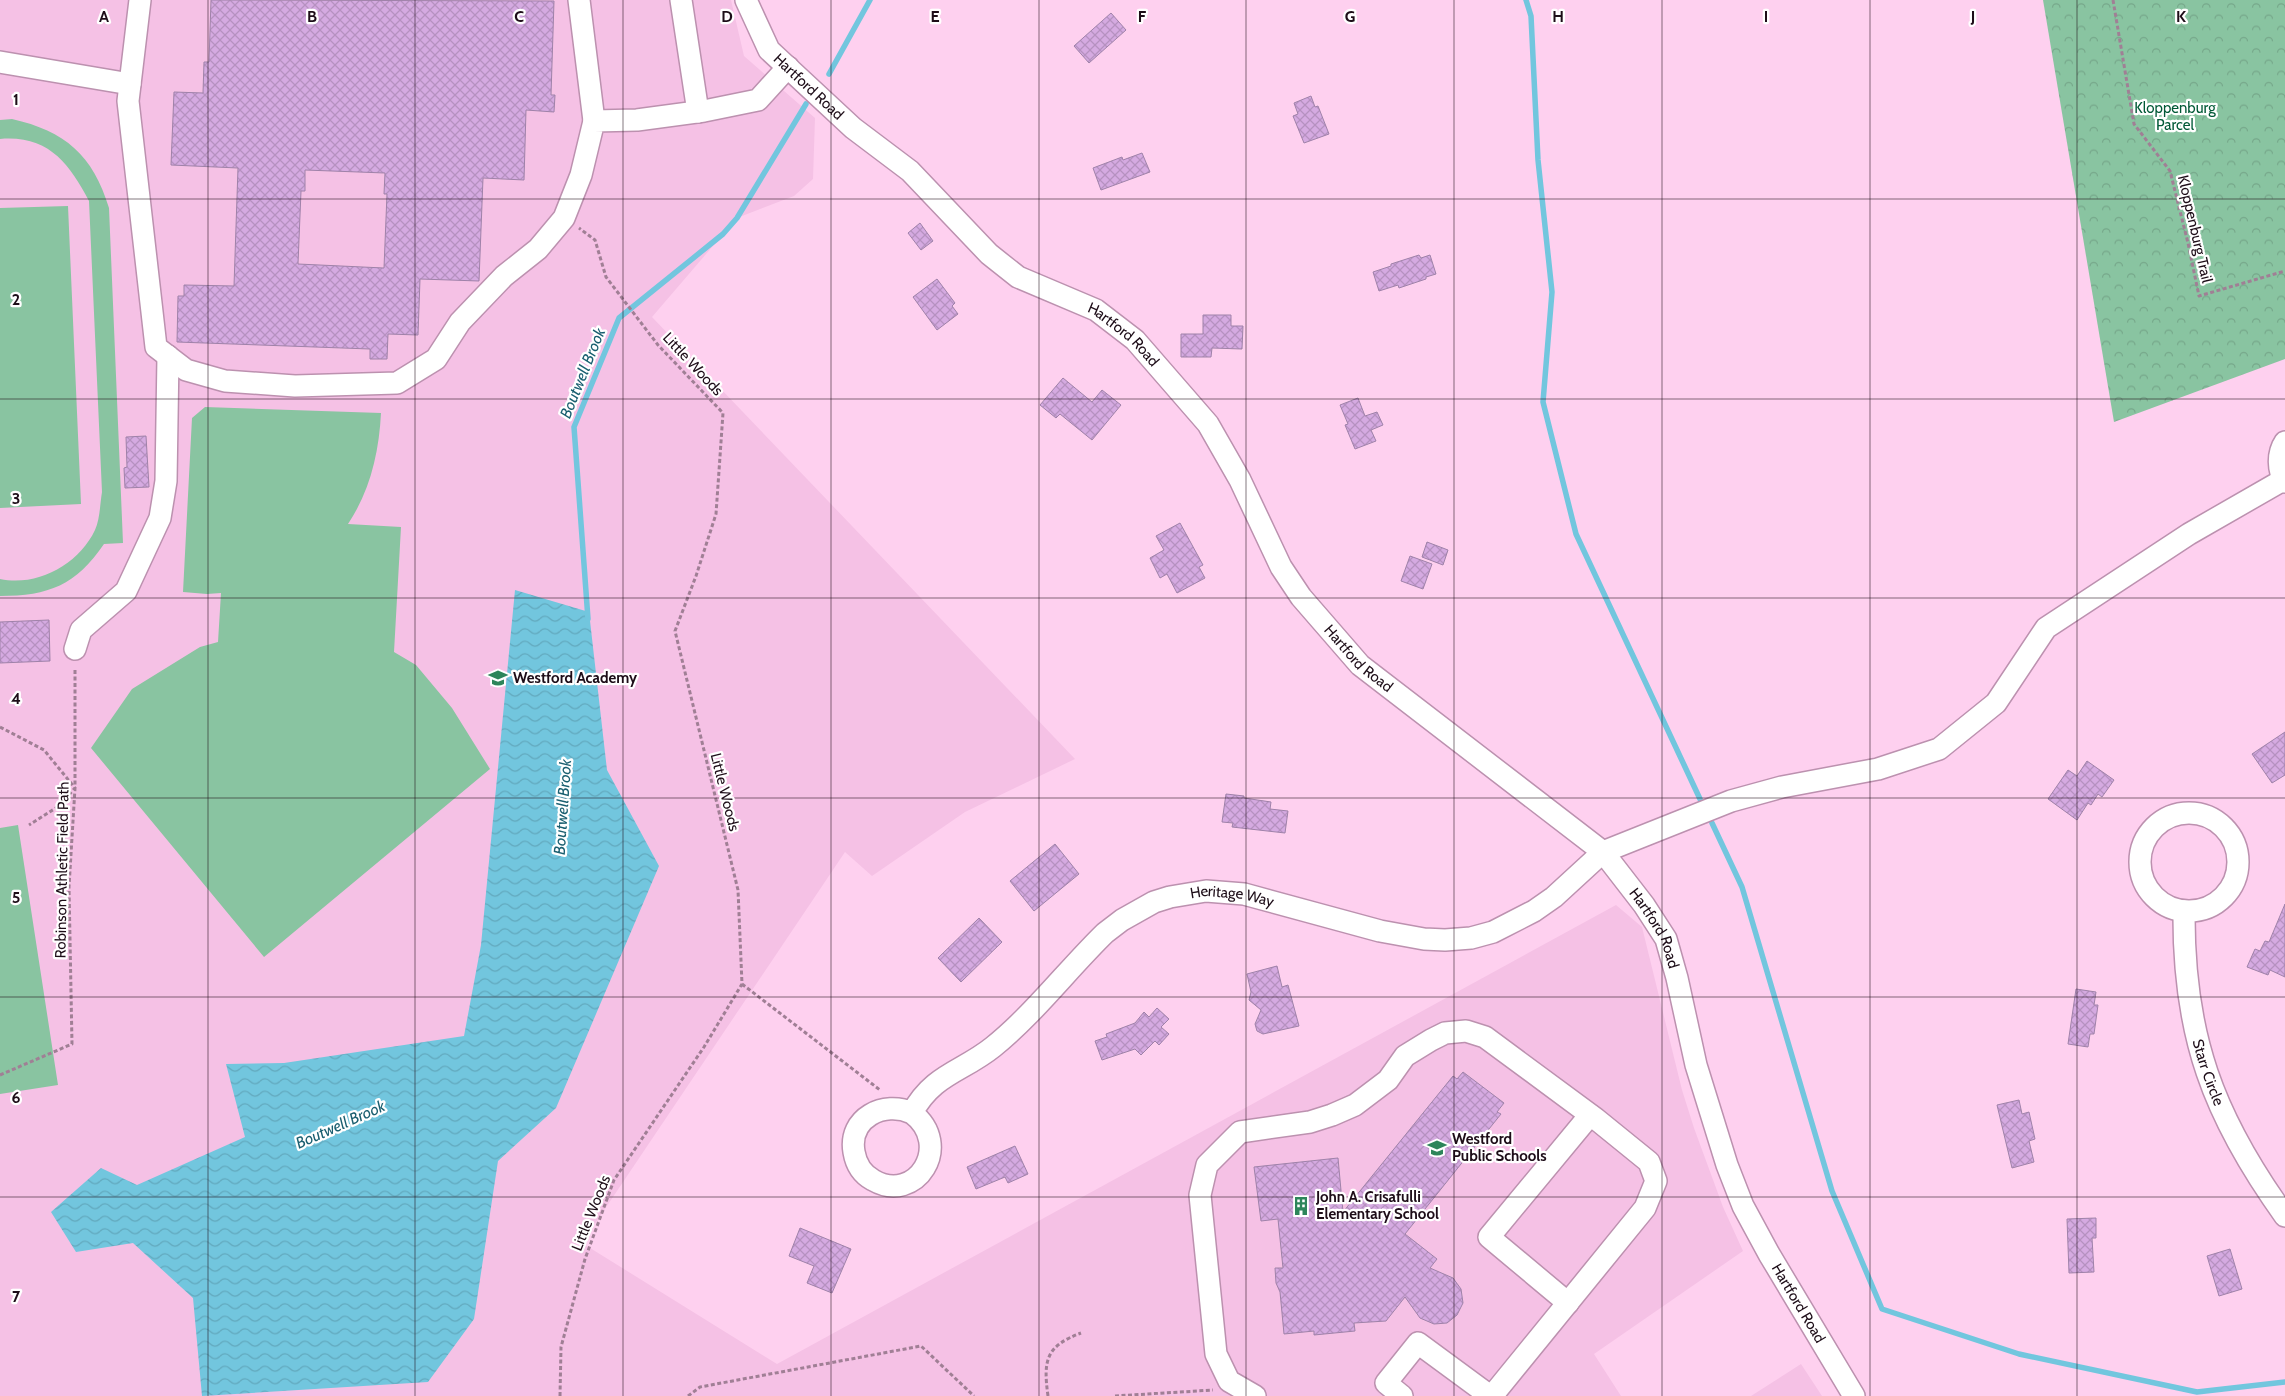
<svg xmlns="http://www.w3.org/2000/svg" width="2285" height="1396" font-family="Cabin,sans-serif">
<defs>
<pattern id="park-crowns" width="20" height="18" patternUnits="userSpaceOnUse" patternTransform="scale(1.25)"><rect width="20" height="18" fill="#89c4a1"/><path d="M2 6a3 3 0 1 1 6 0M12 15a3 3 0 1 1 6 0" fill="none" stroke="#76a78a"/></pattern>
<pattern id="water-waves" width="16" height="10" patternUnits="userSpaceOnUse" patternTransform="scale(1.25)"><rect width="16" height="10" fill="#72c6de"/><path d="M0 5q4-4 8 0t8 0" fill="none" stroke="#62a9be"/></pattern>
<pattern id="building-cross-hatch" width="8" height="8" patternUnits="userSpaceOnUse" patternTransform="scale(1.25)"><rect width="8" height="8" fill="#d5aae1"/><path d="M0 0l8 8M0 8l8-8" fill="none" stroke="#b691c0"/></pattern>
</defs>
<rect width="100%" height="100%" fill="#fed0ef"/>
<path fill="#f5c1e5" d="M0,0H731L744,56L815,118L813,179L794,196L737,218L652,317L1075,759L965,812L872,876L845,852L582,1243L777,1364L1616,905L1642,927L1682,1090L1694,1128L1723,1207L1743,1251L1594,1354L1621,1396H0Z
M1801,1364L1822,1396H1751Z"/>
<path fill="url(#park-crowns)" d="M2043,0H2285V359L2114,422Z"/>
<path fill="#89c4a1" d="M12,119C65,131 93,155 109,208L123,543L104,544C76,585 49,596 0,596V579C38,587 79,564 95,530C100,519 100,504 102,492L89,201C69,163 48,135 0,139V120Z
M68,206L81,504L0,508V208Z
M205,407L381,413C379,453 370,491 348,524L401,527L394,652L416,665L452,708L490,769L264,957L91,748L132,689L200,647L218,642L221,593L207,594L183,592L192,418Z
M18,825L58,1085L0,1094V828Z"/>
<path fill="url(#water-waves)" d="M515,590L589,612L607,770L659,866L556,1108L498,1161L474,1319L428,1382L202,1396L193,1298L133,1243L76,1252L51,1212L101,1168L137,1185L245,1137L226,1064L284,1063L464,1036L481,945Z"/>
<g fill="none" stroke-linecap="round" stroke-linejoin="round">
<path stroke="#72c6de" stroke-width="5.5" d="M1526,0L1531,16L1538,160L1552,292L1543,402L1576,534L1700,799
M829,74L870,0
M588,619L574,427L619,318L723,234L737,218L806,104
M1712,823L1742,887L1832,1191L1882,1309L2019,1354L2197,1392L2285,1382"/>
</g>
<path fill="url(#building-cross-hatch)" stroke="#9f82a9" fill-rule="evenodd" d="M211,0L554,1L551,95H555L554,112L526,110L524,180L483,178L479,281L420,279L418,335L388,334L387,359H370V349L177,342L178,296H184V285L234,286L238,168L171,165L174,92L203,93L204,62H209ZM305,170L385,173L384,194H387L384,268L298,264L301,191H305Z
M1111,13L1126,30L1089,63L1074,46Z
M1311,96L1315,107L1318,106L1329,134L1304,143L1293,116L1298,114L1294,103Z
M1142,153L1150,172L1101,190L1093,168L1122,157L1123,160Z
M920,223L933,241L921,250L908,233Z
M1419,255L1421,258L1430,255L1436,274L1426,277V279L1399,288L1398,285L1379,291L1373,272L1391,266V264Z
M937,279L955,303L952,306L958,314L937,330L913,297Z
M1203,315H1231V326H1243L1242,349L1212,348L1211,357H1181V334H1203Z
M1063,378L1092,402L1102,390L1121,405L1092,440L1060,414L1056,418L1040,405Z
M1358,398L1365,416L1377,412L1383,425L1371,430L1376,441L1355,449L1345,425L1348,424L1340,405Z
M146,436L149,487L125,488L124,468L127,467L126,437Z
M1180,523L1203,565L1199,567L1205,578L1177,593L1167,574L1160,578L1150,558L1164,550L1156,536Z
M1427,542L1448,550L1443,565L1422,557Z
M1410,556L1432,564L1423,589L1401,581Z
M49,620L50,661L0,663V622Z
M2285,732V775L2272,783L2252,754Z
M2087,761L2114,780L2102,797L2098,794L2091,805L2088,803L2077,820L2048,799L2068,770L2077,776Z
M1226,794L1244,796V798L1271,802L1270,809L1288,811L1285,833L1232,827L1233,823L1222,822Z
M1055,844L1079,874L1034,911L1010,881Z
M2285,904V977L2270,970L2268,975L2247,967L2255,949L2260,951L2265,941L2269,942Z
M979,918L1002,942L961,982L938,958Z
M1277,966L1282,987L1288,985L1299,1026L1263,1034L1257,1031L1255,1024L1261,1010L1249,1000L1251,992L1247,974Z
M2076,989L2096,992L2094,1005H2098L2094,1034H2090L2088,1047L2068,1044Z
M1157,1008L1169,1019L1161,1027L1169,1034L1159,1045L1155,1041L1141,1055L1135,1049L1102,1060L1095,1041L1107,1037L1106,1034L1135,1023L1144,1012L1149,1017Z
M1463,1072L1504,1103L1497,1112L1501,1114L1405,1234L1437,1259L1430,1268L1453,1278L1461,1289L1463,1303L1457,1315L1447,1323L1434,1324L1420,1318L1405,1297L1386,1321L1354,1323L1355,1331L1314,1335V1331L1284,1334L1280,1292L1276,1283L1275,1268H1283L1278,1219L1261,1221L1254,1167L1338,1158L1343,1212L1453,1076L1457,1079Z
M2019,1100L2022,1114L2029,1112L2035,1139L2029,1141L2034,1162L2012,1168L1997,1105Z
M1015,1146L1028,1174L1008,1183L1005,1177L976,1189L967,1167Z
M2096,1218V1238H2092L2094,1272L2069,1273L2067,1219Z
M800,1228L851,1249L832,1293L807,1283L814,1266L789,1256Z
M2230,1249L2242,1289L2219,1296L2207,1256Z"/>
<g fill="none" stroke-linecap="round" stroke-linejoin="round">
<g stroke="#bc91af" stroke-width="24">
<g id="minor">
<path d="M140,0L128,101L156,347L186,370L225,381L295,386L397,383L436,359L460,322L504,276L538,249L564,218L581,175L594,121L637,120L704,111L758,100L788,67"/>
<path d="M579,0L594,121"/>
<path d="M681,0L698,112"/>
<path id="s1" d="M746,0L769,50L853,128L910,171L989,254L1018,277L1096,310L1135,340L1208,424L1240,480L1281,567L1301,597L1360,665L1603,852L1644,905L1666,939L1677,978L1696,1065L1727,1165L1743,1206L1769,1254L1854,1396"/>
<path d="M0,62L130,84"/>
<path d="M2285,442C2277,454 2278,470 2285,482"/>
<path d="M75,649L81,630L126,591L160,518L166,481L168,356"/>
<circle cx="2189" cy="862" r="49"/>
<path id="s2" d="M2184,911C2183,1035 2213,1116 2285,1216"/>
<path id="s3" d="M912,1113C954,1145 916,1205 873,1180C862,1174 856,1164 854,1152C848,1118 884,1100 912,1113C933,1074 962,1072 993,1047C1033,1015 1068,969 1105,933L1122,920L1154,902L1170,897L1206,891L1244,894L1380,931L1424,939L1445,940L1471,938L1493,932L1534,911L1554,897L1603,852L1731,801L1782,787L1878,769L1939,749L1996,703L2046,628L2189,534L2283,480"/>
<path d="M1568,1303L1489,1237L1590,1115"/>
<path d="M1255,1396L1229,1381L1216,1354L1200,1195L1207,1165L1240,1132L1310,1122L1332,1115L1355,1105L1388,1080L1405,1056L1431,1040L1445,1033L1466,1031L1485,1037L1596,1119L1649,1162L1656,1181L1645,1208L1492,1396"/>
<path d="M1402,1396L1386,1383L1418,1343L1490,1396"/>
</g>
</g>
<path stroke="#a07f95" stroke-width="3" stroke-dasharray="4 2.5" stroke-linecap="butt" d="M2113,0L2134,124L2170,171L2188,243L2199,296L2285,271
M0,727L44,750L75,788L59,806L29,825
M742,984L880,1090
M0,1075L72,1044L69,887L75,788V668
M560,1396L561,1347L585,1259L614,1180L704,1047L742,984L738,890L675,631L696,576L716,514L723,413L658,345L606,277L595,240L579,228
M688,1396L700,1387L921,1346L974,1396
M1048,1396C1043,1360 1046,1346 1081,1333
M1115,1396L1213,1390"/>
<use href="#minor" stroke="#fff" stroke-width="21"/>
</g>
<path fill="none" stroke="#1d0d18" stroke-width="1" stroke-opacity="0.55" d="M208,0V1396M415,0V1396M623,0V1396M831,0V1396M1039,0V1396M1246,0V1396M1454,0V1396M1662,0V1396M1870,0V1396M2077,0V1396M0,199H2285M0,399H2285M0,598H2285M0,798H2285M0,997H2285M0,1197H2285"/>
<defs>
<g id="school-bare" transform="scale(1.5)"><path d="M0-5L7-2L0 1L-7-2ZM-4 1L0 2.5L4 1V4Q0 6-4 4Z" fill="#2d855a" stroke="#fff" stroke-width="2.5" paint-order="stroke"/></g>
<g id="building-bare" transform="scale(1.5)"><path d="M-4-6H4V6H1V3H-1V6H-4ZM-2.5-4.3h1.7v1.8h-1.7ZM.8-4.3h1.7v1.8H.8ZM-2.5-1h1.7V.8h-1.7ZM.8-1h1.7V.8H.8Z" fill="#2d855a" stroke="#fff" stroke-width="2.5" paint-order="stroke"/></g>
</defs>
<g fill-rule="evenodd">
<use href="#school-bare" x="498" y="678"/>
<use href="#school-bare" x="1437" y="1148"/>
<use href="#building-bare" x="1301" y="1206"/>
</g>
<g text-anchor="middle" stroke-width="4.5" stroke-linejoin="round" paint-order="stroke">
<g font-size="15" fill="#1d0d18" stroke="#fff">
<text dy="5" stroke="none"><textPath href="#s1" startOffset="109">Hartford Road</textPath></text>
<text transform="translate(2195 229) rotate(77)" y="5">Kloppenburg Trail</text>
<text dy="5" stroke="none"><textPath href="#s1" startOffset="514">Hartford Road</textPath></text>
<text transform="translate(693 364) rotate(47)" y="5">Little Woods</text>
<text dy="5" stroke="none"><textPath href="#s1" startOffset="919">Hartford Road</textPath></text>
<text transform="translate(725 792) rotate(76)" y="5">Little Woods</text>
<text transform="translate(62 870) rotate(-89)" y="5">Robinson Athletic Field Path</text>
<text dy="5" stroke="none"><textPath href="#s3" startOffset="646">Heritage Way</textPath></text>
<text dy="5" stroke="none"><textPath href="#s1" startOffset="1324">Hartford Road</textPath></text>
<text dy="5" stroke="none"><textPath href="#s2" startOffset="164">Starr Circle</textPath></text>
<text transform="translate(591 1213) rotate(-68)" y="5">Little Woods</text>
<text dy="5" stroke="none"><textPath href="#s1" startOffset="1729">Hartford Road</textPath></text>
</g>
<g font-size="15" fill="#015936" stroke="#fff">
<text x="2175" y="113">Kloppenburg<tspan x="2175" dy="17">Parcel</tspan></text>
</g>
<g font-size="15" font-weight="bold" fill="#1d0d18" stroke="#fff" text-anchor="start">
<text x="513" y="683">Westford Academy</text>
<text x="1452" y="1144">Westford<tspan x="1452" dy="17">Public Schools</tspan></text>
<text x="1316" y="1202">John A. Crisafulli<tspan x="1316" dy="17">Elementary School</tspan></text>
</g>
<g font-size="16" font-style="italic" fill="#1a5f70" stroke="#fff">
<text transform="translate(582 373) rotate(-68)" y="6">Boutwell Brook</text>
<text transform="translate(562 807) rotate(-86)" y="6">Boutwell Brook</text>
<text transform="translate(340 1124) rotate(-24)" y="6">Boutwell Brook</text>
</g>
</g>
<g font-size="16" text-anchor="middle" font-weight="bold" fill="#1d0d18" stroke="#fff" stroke-width="4.5" stroke-linejoin="round" paint-order="stroke">
<text x="104" y="22">A</text>
<text x="312" y="22">B</text>
<text x="519" y="22">C</text>
<text x="727" y="22">D</text>
<text x="935" y="22">E</text>
<text x="1142" y="22">F</text>
<text x="1350" y="22">G</text>
<text x="1558" y="22">H</text>
<text x="1766" y="22">I</text>
<text x="1973" y="22">J</text>
<text x="2181" y="22">K</text>
<text x="16" y="105">1</text>
<text x="16" y="305">2</text>
<text x="16" y="504">3</text>
<text x="16" y="704">4</text>
<text x="16" y="903">5</text>
<text x="16" y="1103">6</text>
<text x="16" y="1302">7</text>
</g>
</svg>
